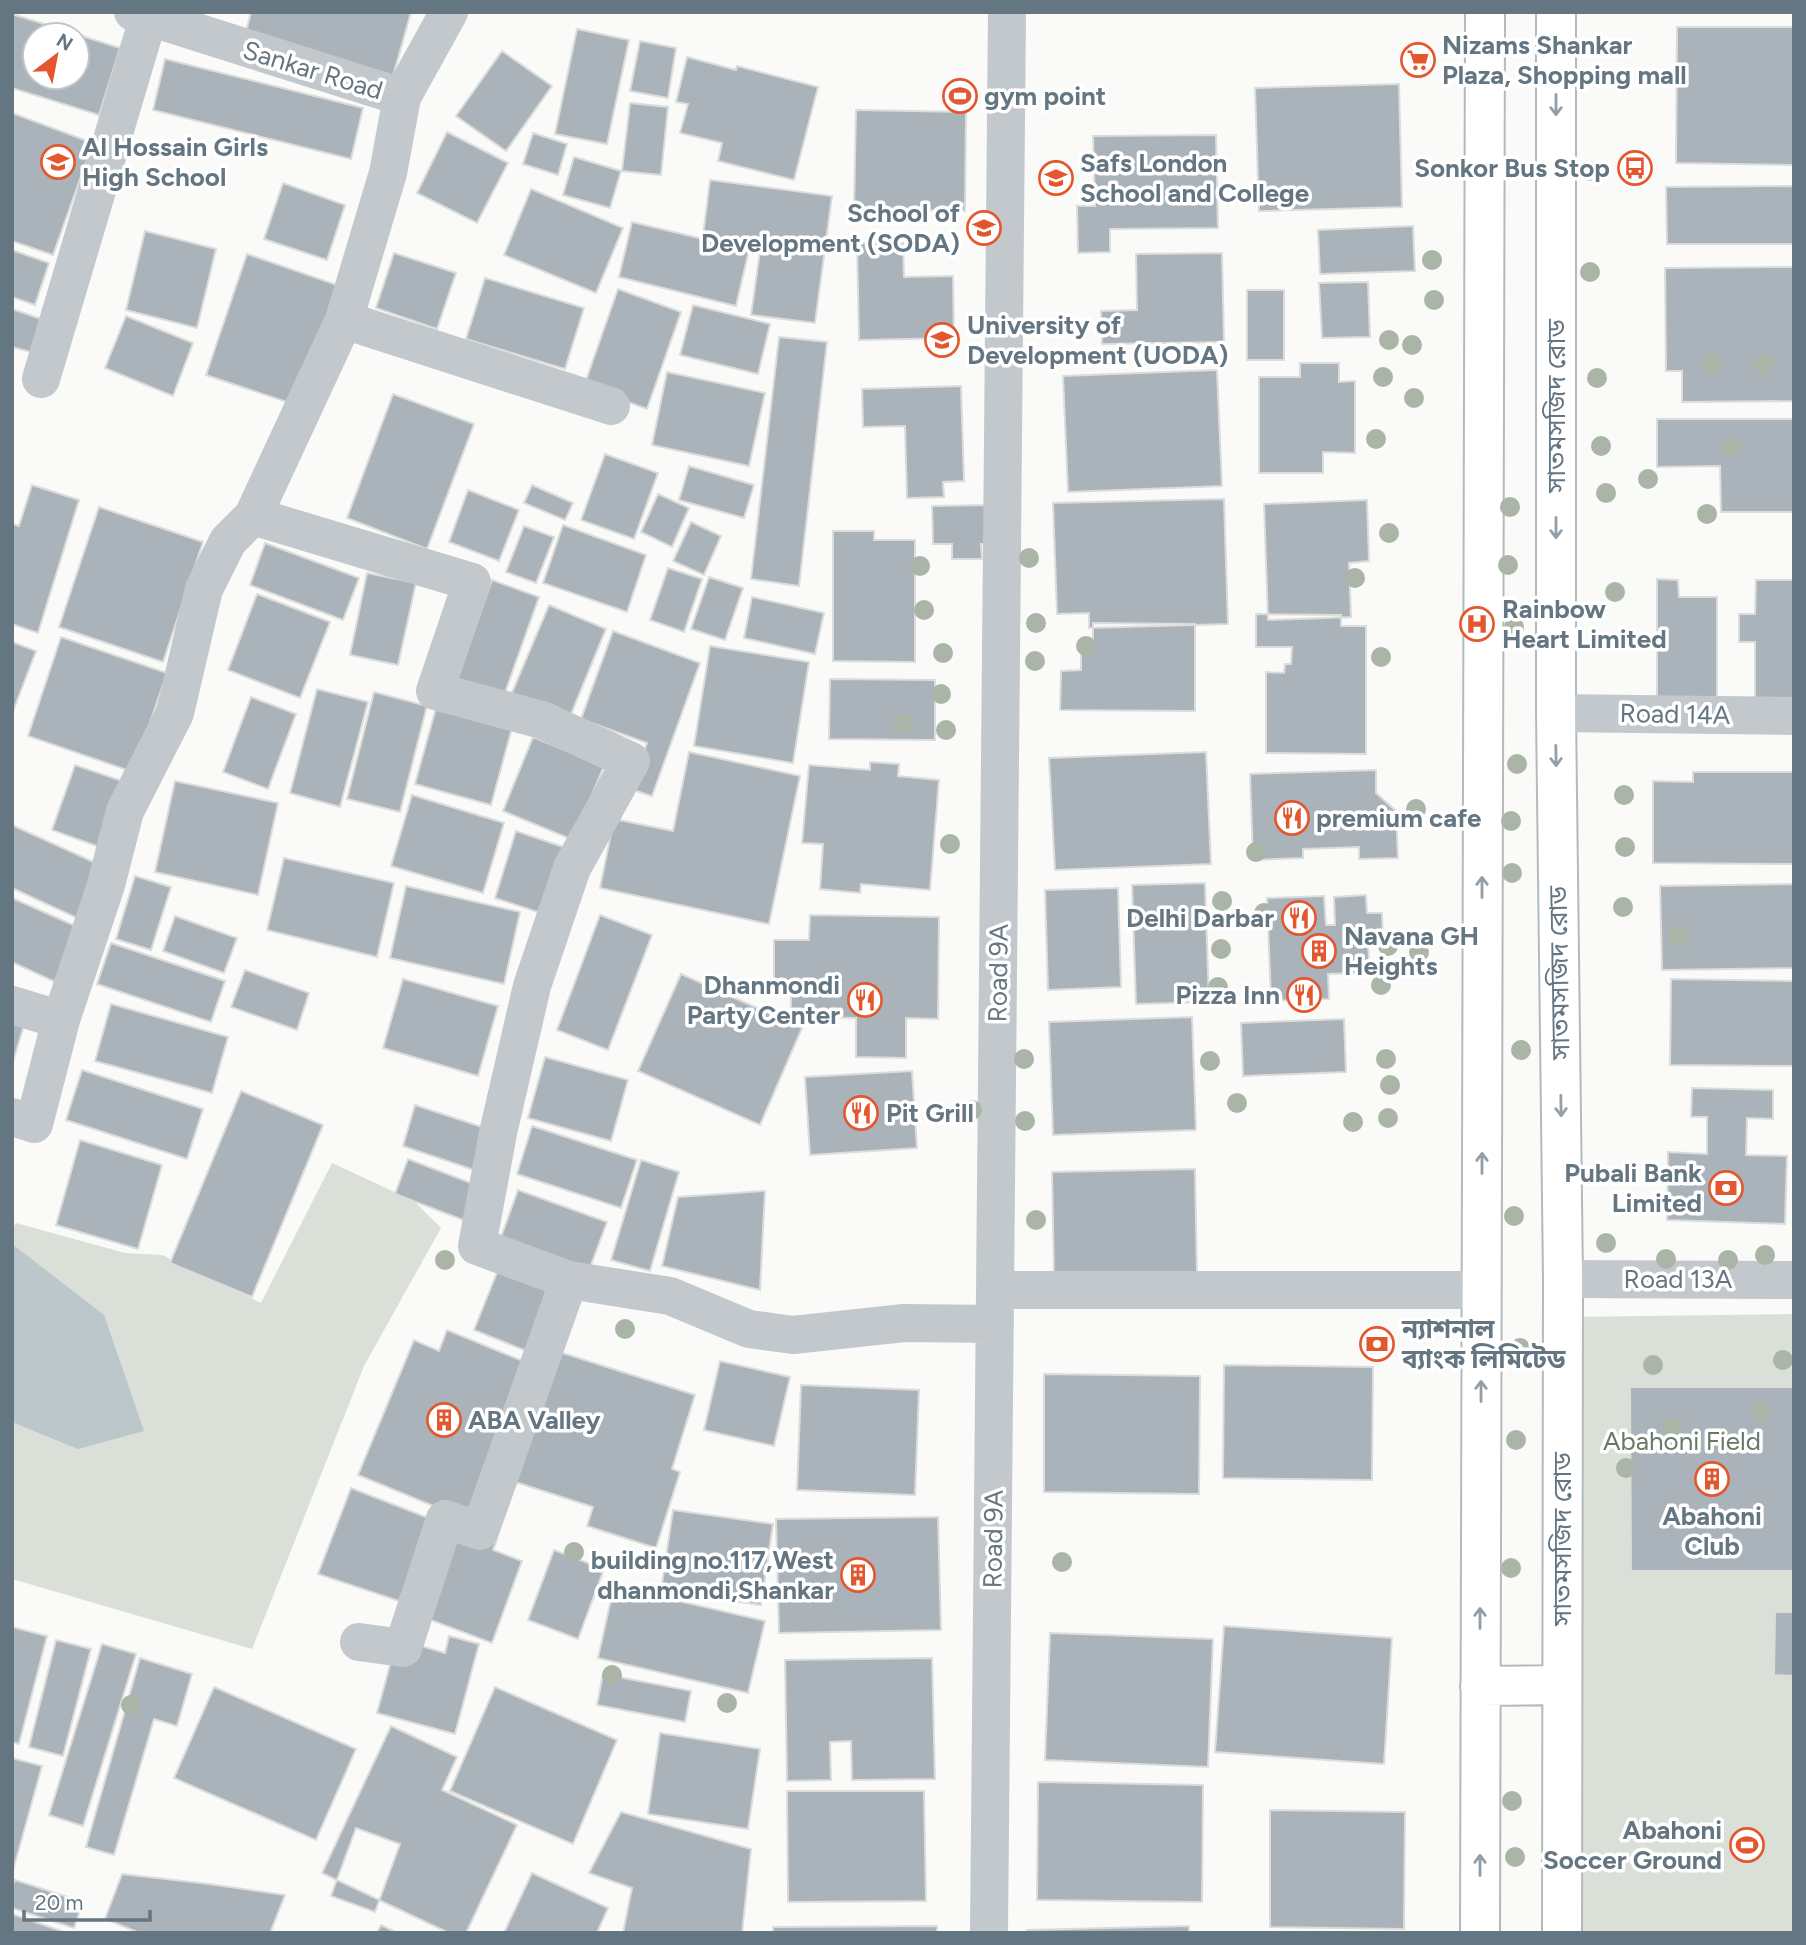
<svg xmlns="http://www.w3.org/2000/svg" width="1806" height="1945" font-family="Figtree,'Noto Sans Bengali',sans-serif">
<rect width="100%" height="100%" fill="#fafaf8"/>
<path fill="#dadfd7" d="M332,1163L414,1201L441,1228L364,1366L252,1649L12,1579V1229L16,1223L125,1253L162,1255L261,1303Z
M1794,1314V1933H1576L1567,1317Z"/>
<path fill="#bbc7cb" d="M12,1244L104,1315L144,1431L78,1449L12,1422Z"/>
<path fill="#aab3b9" stroke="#dcdcda" stroke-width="2" fill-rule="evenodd" d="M251,12H411L393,76L245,36Z
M12,14L120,48L99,115L12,88ZM35,35H77V77H35Z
M1677,27H1794V165L1676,163Z
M577,29L629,40L607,144L555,134Z
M640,41L676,48L668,98L630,91Z
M502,51L552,86L506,151L456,116Z
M687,57L736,70L737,66L818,87L794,180L718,161L722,143L680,133L688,104L676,102Z
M165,59L363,108L351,159L153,110Z
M1399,84L1402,207L1259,211L1255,88Z
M630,103L668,107L661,175L622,171Z
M856,110L966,112L965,211L854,209Z
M12,113L93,143L53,255L12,241Z
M447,132L508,163L477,223L417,193Z
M533,133L567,144L558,175L523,164Z
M1216,135L1218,228L1110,229V252L1078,253L1077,206H1095L1093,136Z
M574,157L621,171L610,208L563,195Z
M710,180L832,196L815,323L751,315L761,244L703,236Z
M283,183L345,205L327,260L264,239Z
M1794,186V244H1667L1666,187Z
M531,189L623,228L596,293L504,255Z
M632,222L749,250L736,306L619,277Z
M1413,226L1415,271L1320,274L1318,230Z
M145,231L216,249L197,328L126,310Z
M857,243H903L904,277L953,276L954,338L859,340Z
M12,250L49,263L35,305L12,297Z
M394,253L456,273L437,329L376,308Z
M1222,253L1224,342L1102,344L1101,311L1137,310L1136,254Z
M247,254L337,285L296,405L206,375Z
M1794,267V401L1682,402V371H1666L1665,268Z
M485,278L584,308L565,369L466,339Z
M1368,282L1370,337L1322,338L1319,283Z
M618,289L681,312L647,409L584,386Z
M1247,290H1284V360H1247Z
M693,305L770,324L758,374L680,355Z
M12,309L41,319L31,352L12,347Z
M126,316L193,343L173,396L105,368Z
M779,337L827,342L799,586L751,579Z
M1300,363H1339V382L1355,381V453L1323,452V473H1259V377H1300Z
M1217,370L1222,486L1068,492L1063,376Z
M667,372L765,393L749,466L652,445Z
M961,386L964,481L943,482L944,497L907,498L905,426L863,427L862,389Z
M393,394L474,424L427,549L347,518Z
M1657,419H1794V512H1721L1720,466L1657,467Z
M605,454L658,473L634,539L581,520Z
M689,466L754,485L744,518L679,500Z
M32,485L79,500L38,633L12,624V524L19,526Z
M532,485L573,503L565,520L524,503Z
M468,490L519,510L499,561L449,542Z
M658,494L689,508L672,547L641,532Z
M1224,499L1228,624L1089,628V613L1057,614L1053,503Z
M1367,500L1369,561L1349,563L1351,617L1268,620L1264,504Z
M989,505L990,544H981L982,559H952V544H933L932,506Z
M99,507L203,542L163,662L59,627Z
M691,522L721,536L704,575L673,561Z
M563,525L646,555L627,612L543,583Z
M524,526L554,537L536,583L506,572Z
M833,531H874V540H915V662L833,661Z
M265,543L359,578L343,620L250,585Z
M668,568L702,579L684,632L650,620Z
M367,573L416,583L398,665L350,655Z
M709,577L743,588L725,640L691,629Z
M1657,579L1678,580L1679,597H1717V704H1657Z
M492,580L539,597L502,701L455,684Z
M1756,580H1794V700H1755V642H1739V614H1755Z
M257,594L330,622L300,698L228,670Z
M752,597L824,613L815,654L744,638Z
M549,605L606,629L569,719L511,695Z
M1256,614L1341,615V626H1366V754L1266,753V672L1284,673L1285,664H1291L1292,647H1256Z
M1093,623L1195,624V711L1060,710L1061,671L1081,670V639H1093Z
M613,631L700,663L652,796L630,789L647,743L581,719Z
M61,637L167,673L133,772L28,736Z
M12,642L36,651L12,714Z
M710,646L809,662L793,763L694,746Z
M830,679L935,680V740L829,739Z
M317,689L368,702L340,807L290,793Z
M374,692L427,706L400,812L347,799Z
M251,697L296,714L268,789L223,772Z
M436,708L512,728L491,805L415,784Z
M533,737L604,766L573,840L503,811Z
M689,752L800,776L769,924L600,888L614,819L673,831Z
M1206,752L1211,864L1055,870L1049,758Z
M870,762L899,764L898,776L939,780L930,890L861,884L860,893L820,889L823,844L802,843L809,765L870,770Z
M75,765L128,783L105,849L52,830Z
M1376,770V793L1396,811L1398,858L1359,859V847L1303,849V858L1253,860L1250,774Z
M1693,772H1794V864L1653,863V781L1693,782Z
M175,781L278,803L258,895L155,872Z
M412,795L504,823L483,893L391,866Z
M12,825L100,865L77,918L12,888Z
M516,831L566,848L544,914L495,898Z
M284,858L394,883L377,957L267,930Z
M135,876L171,887L151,950L116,939Z
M1205,883L1209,1002L1136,1004L1132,885Z
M1794,884V968L1662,970L1660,886Z
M406,886L520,912L504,984L390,958Z
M1118,888L1121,987L1048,990L1045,890Z
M1366,895L1367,913H1382L1383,941H1368L1369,961L1366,968L1357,973L1328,974L1329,999L1271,1001L1267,898L1324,896L1326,925H1335L1334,897Z
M12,898L80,928L55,982L12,962Z
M600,915L652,935L608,1050L557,1030Z
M810,915L939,917L938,1019L906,1018V1058L856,1057V1018L791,1017V983H774V940H809Z
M175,916L237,938L224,973L163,951Z
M111,943L225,981L211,1022L97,984Z
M245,970L309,993L297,1030L231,1007Z
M681,974L802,1028L760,1125L638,1071Z
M403,979L498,1006L478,1076L383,1048Z
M1671,979L1794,981V1066L1670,1065Z
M111,1004L228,1037L212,1093L95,1061Z
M1192,1017L1196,1130L1053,1135L1049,1022Z
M12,1018L25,1022L12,1065Z
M1344,1019L1346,1072L1243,1076L1241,1023Z
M545,1057L628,1080L611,1141L528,1118Z
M82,1070L203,1109L187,1159L66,1120Z
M912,1071L917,1148L810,1155L805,1077Z
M1692,1088L1773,1090V1119L1747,1118L1746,1155L1787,1156L1785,1224L1667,1220L1668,1152L1707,1154V1117H1691Z
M241,1091L323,1125L252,1297L170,1263Z
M415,1105L497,1132L483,1173L403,1146Z
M532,1126L637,1160L621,1208L517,1174Z
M80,1140L162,1165L138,1249L56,1225Z
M408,1159L484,1188L471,1223L395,1194Z
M641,1160L679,1172L650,1271L611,1260Z
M1195,1169L1197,1274L1054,1276L1052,1172Z
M518,1190L607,1222L588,1273L500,1240Z
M765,1191L760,1290L662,1266L678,1197Z
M500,1265L561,1289L534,1354L474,1330Z
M447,1330L530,1364L465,1519L358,1475L414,1340L439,1351Z
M550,1349L695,1395L672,1469L680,1472L656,1548L587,1526L593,1507L509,1480Z
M720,1361L790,1377L774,1446L704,1430Z
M1224,1365L1373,1367L1372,1480L1223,1478Z
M1044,1374L1200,1376L1199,1494L1044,1492Z
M801,1385L919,1390L915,1495L797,1490Z
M1630,1387H1794V1571H1631Z
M351,1488L431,1519L399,1601L318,1574Z
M673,1510L773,1524L761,1605L661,1590Z
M938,1517L941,1630L779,1633L776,1519Z
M446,1520L497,1539L493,1550L522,1561L492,1643L412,1613Z
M554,1550L604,1569L578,1639L528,1620Z
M614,1586L765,1621L748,1693L598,1658Z
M1775,1612H1794V1676L1774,1675Z
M1224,1626L1392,1638L1384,1764L1215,1752Z
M12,1627L47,1636L19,1744L12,1742Z
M1050,1633L1213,1639L1208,1767L1045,1760Z
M449,1636L479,1644L455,1734L377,1713L397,1639L445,1653Z
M56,1640L91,1649L63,1756L29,1747Z
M102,1644L136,1654L83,1826L49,1815Z
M140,1658L192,1674L177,1726L154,1719L114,1855L86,1847Z
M932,1658L935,1779L852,1780L851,1741L830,1742L831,1780L787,1781L785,1660Z
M603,1674L691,1691L685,1722L597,1705Z
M214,1687L356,1749L316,1840L174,1778Z
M495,1687L617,1740L573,1844L450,1791Z
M391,1726L457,1757L442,1790L517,1825L466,1933H449L322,1873Z
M660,1733L760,1749L748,1829L648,1814Z
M12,1758L42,1766L12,1874Z
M1038,1782L1203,1785L1202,1902L1037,1900Z
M787,1791H924L926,1901L788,1902Z
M1270,1810L1405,1812L1404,1929L1270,1927Z
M621,1812L751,1849L742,1933H623L632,1888L589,1873Z
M356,1828L400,1844L375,1912L331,1896Z
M532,1873L608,1908L597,1933H504Z
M122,1874L209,1884L285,1895L270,1933H140L105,1919Z
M15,1880L83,1902L74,1928L12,1908V1888Z
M12,1914L67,1933H12Z
M381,1925L397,1933H377Z
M937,1926V1933H773V1927Z
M1189,1926V1933H1028L1027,1930Z"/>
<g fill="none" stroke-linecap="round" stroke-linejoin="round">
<g stroke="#b3babf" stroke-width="42">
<path id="secondary" d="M1556,12V713L1563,1279L1562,1933
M1480,1686L1561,1685
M1480,1933L1485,12"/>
</g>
<path stroke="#c3c8cc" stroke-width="38" d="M133,12L402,97L449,12
M344,320L611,406
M41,379L150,12
M253,516L472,582L435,691L542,720L631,761L572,868L532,986L498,1133L477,1246L569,1280L670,1296L749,1329L793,1335L904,1323L995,1324
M1556,713L1794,716
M12,1005L61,1020L106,885L125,811L175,713L204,589L228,541L253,516L344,320L388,173L402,97
M12,1117L34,1124L61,1020
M1563,1279L1794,1280
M996,1290H1481
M359,1642L403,1648L445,1519L480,1531L569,1280
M989,1933L1007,12"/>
<use href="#secondary" stroke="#fff" stroke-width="38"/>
</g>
<g fill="#aab4a7">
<circle cx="1589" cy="171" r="10"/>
<circle cx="1432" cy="260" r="10"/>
<circle cx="1590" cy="272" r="10"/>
<circle cx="1434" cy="300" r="10"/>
<circle cx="1389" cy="340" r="10"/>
<circle cx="1412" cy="345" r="10"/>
<circle cx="1713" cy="363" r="10"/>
<circle cx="1764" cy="365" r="10"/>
<circle cx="1383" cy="377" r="10"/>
<circle cx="1597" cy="378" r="10"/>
<circle cx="1414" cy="398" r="10"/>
<circle cx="1376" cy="439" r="10"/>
<circle cx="1601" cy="446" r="10"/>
<circle cx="1732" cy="446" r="10"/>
<circle cx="1648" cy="479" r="10"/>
<circle cx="1606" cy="493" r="10"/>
<circle cx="1510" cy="507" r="10"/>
<circle cx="1707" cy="514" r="10"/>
<circle cx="1389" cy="533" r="10"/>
<circle cx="1029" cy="558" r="10"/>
<circle cx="1508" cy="565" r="10"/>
<circle cx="920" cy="566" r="10"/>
<circle cx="1355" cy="578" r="10"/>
<circle cx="1615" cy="592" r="10"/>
<circle cx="924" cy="610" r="10"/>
<circle cx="1036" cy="623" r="10"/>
<circle cx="1514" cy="627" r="10"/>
<circle cx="1086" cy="646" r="10"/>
<circle cx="943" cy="653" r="10"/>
<circle cx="1381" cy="657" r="10"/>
<circle cx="1035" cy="661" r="10"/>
<circle cx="941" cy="694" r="10"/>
<circle cx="903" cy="724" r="10"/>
<circle cx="946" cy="730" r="10"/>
<circle cx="1517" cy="764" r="10"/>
<circle cx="1624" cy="795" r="10"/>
<circle cx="1416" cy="809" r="10"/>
<circle cx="1511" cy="821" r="10"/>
<circle cx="950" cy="844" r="10"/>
<circle cx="1625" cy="847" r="10"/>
<circle cx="1256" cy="852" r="10"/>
<circle cx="1512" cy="873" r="10"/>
<circle cx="1222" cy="901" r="10"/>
<circle cx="1623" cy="907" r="10"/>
<circle cx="1264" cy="913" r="10"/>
<circle cx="1678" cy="935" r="10"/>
<circle cx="1388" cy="946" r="10"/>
<circle cx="1221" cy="949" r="10"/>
<circle cx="1419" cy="952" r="10"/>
<circle cx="1381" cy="985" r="10"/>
<circle cx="1218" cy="987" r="10"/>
<circle cx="1521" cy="1050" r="10"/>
<circle cx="1024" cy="1059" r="10"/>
<circle cx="1386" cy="1059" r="10"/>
<circle cx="1210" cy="1061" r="10"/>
<circle cx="1390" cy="1085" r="10"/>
<circle cx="1237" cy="1103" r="10"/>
<circle cx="972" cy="1110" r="10"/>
<circle cx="1388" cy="1118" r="10"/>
<circle cx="1025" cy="1121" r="10"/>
<circle cx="1353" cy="1122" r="10"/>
<circle cx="1514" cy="1216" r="10"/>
<circle cx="1036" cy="1220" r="10"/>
<circle cx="1606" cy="1243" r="10"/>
<circle cx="1765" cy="1255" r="10"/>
<circle cx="1666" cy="1259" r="10"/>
<circle cx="445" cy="1260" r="10"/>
<circle cx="1728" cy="1260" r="10"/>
<circle cx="625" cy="1329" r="10"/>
<circle cx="1520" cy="1348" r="10"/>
<circle cx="1783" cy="1360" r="10"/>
<circle cx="1653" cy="1365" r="10"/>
<circle cx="1761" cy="1412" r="10"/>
<circle cx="1673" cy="1427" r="10"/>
<circle cx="1516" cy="1440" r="10"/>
<circle cx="1626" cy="1468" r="10"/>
<circle cx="574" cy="1552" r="10"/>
<circle cx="1062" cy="1562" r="10"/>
<circle cx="1511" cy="1568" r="10"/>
<circle cx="612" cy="1675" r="10"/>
<circle cx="727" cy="1703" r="10"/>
<circle cx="131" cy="1705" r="10"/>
<circle cx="1512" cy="1801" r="10"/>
<circle cx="1515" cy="1857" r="10"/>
</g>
<defs><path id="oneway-shaft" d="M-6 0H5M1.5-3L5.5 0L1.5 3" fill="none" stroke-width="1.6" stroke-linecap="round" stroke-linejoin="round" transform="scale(1.75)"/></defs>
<g stroke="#939fa8">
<use href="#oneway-shaft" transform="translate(1556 105) rotate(90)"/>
<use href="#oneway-shaft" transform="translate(1556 528) rotate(90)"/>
<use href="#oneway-shaft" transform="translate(1556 756) rotate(89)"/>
<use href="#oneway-shaft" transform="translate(1482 887) rotate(-90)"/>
<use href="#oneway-shaft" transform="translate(1561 1106) rotate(89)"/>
<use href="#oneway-shaft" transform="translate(1482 1163) rotate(-90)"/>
<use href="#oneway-shaft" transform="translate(1481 1391) rotate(-90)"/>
<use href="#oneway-shaft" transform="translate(1480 1618) rotate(-90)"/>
<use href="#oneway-shaft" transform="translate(1480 1865) rotate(-90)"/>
</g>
<defs>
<g id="supermarket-ring" transform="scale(1.75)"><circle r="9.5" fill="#fff" stroke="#e4572e" stroke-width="1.5"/><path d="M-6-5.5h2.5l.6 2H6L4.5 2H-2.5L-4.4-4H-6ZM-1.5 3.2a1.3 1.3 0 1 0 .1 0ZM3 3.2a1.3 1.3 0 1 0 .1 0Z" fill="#e4572e"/></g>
<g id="stadium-ring" transform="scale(1.75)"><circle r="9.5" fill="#fff" stroke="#e4572e" stroke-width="1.5"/><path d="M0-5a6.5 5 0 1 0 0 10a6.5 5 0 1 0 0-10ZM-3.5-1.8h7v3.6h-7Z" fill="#e4572e"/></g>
<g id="school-ring" transform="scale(1.75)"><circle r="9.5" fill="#fff" stroke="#e4572e" stroke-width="1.5"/><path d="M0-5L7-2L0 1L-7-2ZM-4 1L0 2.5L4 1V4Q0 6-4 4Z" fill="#e4572e"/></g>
<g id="bus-ring" transform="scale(1.75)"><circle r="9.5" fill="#fff" stroke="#e4572e" stroke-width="1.5"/><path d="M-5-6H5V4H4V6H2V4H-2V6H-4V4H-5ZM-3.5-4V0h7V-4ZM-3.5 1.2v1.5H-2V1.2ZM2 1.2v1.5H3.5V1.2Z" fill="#e4572e"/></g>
<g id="university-ring" transform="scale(1.75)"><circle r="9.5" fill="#fff" stroke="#e4572e" stroke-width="1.5"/><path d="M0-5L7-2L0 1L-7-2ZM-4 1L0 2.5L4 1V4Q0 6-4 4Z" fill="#e4572e"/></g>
<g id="hospital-ring" transform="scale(1.75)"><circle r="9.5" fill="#fff" stroke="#e4572e" stroke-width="1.5"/><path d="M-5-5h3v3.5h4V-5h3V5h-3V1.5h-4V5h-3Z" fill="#e4572e"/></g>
<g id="restaurant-ring" transform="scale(1.75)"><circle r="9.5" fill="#fff" stroke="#e4572e" stroke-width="1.5"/><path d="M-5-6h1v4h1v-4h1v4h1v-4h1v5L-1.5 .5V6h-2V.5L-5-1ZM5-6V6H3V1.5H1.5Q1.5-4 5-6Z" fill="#e4572e"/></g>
<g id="building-ring" transform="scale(1.75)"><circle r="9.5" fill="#fff" stroke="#e4572e" stroke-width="1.5"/><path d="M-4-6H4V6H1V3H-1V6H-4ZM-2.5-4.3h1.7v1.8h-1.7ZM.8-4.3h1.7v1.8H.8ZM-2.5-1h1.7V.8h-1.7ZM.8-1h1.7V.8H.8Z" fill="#e4572e"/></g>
<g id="bank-ring" transform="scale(1.75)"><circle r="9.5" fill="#fff" stroke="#e4572e" stroke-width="1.5"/><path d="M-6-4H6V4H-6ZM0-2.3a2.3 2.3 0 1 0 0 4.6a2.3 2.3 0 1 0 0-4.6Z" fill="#e4572e"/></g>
</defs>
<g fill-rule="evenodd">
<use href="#supermarket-ring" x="1418" y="60"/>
<use href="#stadium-ring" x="960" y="96"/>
<use href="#school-ring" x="58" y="162"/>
<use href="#bus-ring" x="1635" y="168"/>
<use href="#school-ring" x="1056" y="178"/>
<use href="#school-ring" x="984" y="228"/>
<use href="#university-ring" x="942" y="340"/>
<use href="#hospital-ring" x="1477" y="624"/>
<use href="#restaurant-ring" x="1292" y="818"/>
<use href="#restaurant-ring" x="1299" y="918"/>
<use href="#building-ring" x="1319" y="951"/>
<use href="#restaurant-ring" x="1304" y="995"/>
<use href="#restaurant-ring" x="865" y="1000"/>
<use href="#restaurant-ring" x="861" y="1113"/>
<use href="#bank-ring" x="1726" y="1188"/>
<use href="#bank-ring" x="1377" y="1344"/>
<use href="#building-ring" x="444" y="1420"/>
<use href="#building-ring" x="1712" y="1479"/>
<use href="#building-ring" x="858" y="1575"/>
<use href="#stadium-ring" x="1747" y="1845"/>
</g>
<g text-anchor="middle" stroke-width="7" stroke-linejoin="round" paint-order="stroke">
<g font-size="26" font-weight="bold" fill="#657683" stroke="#fff" text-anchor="start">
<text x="1442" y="54">Nizams Shankar<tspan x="1442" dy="30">Plaza, Shopping mall</tspan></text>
<text x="984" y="105">gym point</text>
<text x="82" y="156">Al Hossain Girls<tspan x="82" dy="30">High School</tspan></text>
<text x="1080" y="172">Safs London<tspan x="1080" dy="30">School and College</tspan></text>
<text x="1610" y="177" text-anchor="end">Sonkor Bus Stop</text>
<text x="960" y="222" text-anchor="end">School of<tspan x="960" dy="30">Development (SODA)</tspan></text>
<text x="967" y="334">University of<tspan x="967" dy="30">Development (UODA)</tspan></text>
<text x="1502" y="618">Rainbow<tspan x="1502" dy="30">Heart Limited</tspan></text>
<text x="1316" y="827">premium cafe</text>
<text x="1274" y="927" text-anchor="end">Delhi Darbar</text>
<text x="1344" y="945">Navana GH<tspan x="1344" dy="30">Heights</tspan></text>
<text x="840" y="994" text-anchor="end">Dhanmondi<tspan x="840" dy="30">Party Center</tspan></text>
<text x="1280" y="1004" text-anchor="end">Pizza Inn</text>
<text x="886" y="1122">Pit Grill</text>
<text x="1702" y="1182" text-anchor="end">Pubali Bank<tspan x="1702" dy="30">Limited</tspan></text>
<text x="1402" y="1338">ন্যাশনাল<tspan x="1402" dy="30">ব্যাংক লিমিটেড</tspan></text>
<text x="468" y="1429">ABA Valley</text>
<text x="1712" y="1525" text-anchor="middle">Abahoni<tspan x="1712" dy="30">Club</tspan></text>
<text x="834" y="1569" text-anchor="end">building no.117,West<tspan x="834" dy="30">dhanmondi,Shankar</tspan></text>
<text x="1722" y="1839" text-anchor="end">Abahoni<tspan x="1722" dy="30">Soccer Ground</tspan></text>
</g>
<g font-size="26" fill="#657683" stroke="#fff">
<text transform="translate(313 70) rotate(17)" y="9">Sankar Road</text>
<text transform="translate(1556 406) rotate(-90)" y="9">সাতমসজিদ রোড</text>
<text transform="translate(1675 714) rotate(1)" y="9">Road 14A</text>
<text transform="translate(998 973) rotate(-89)" y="9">Road 9A</text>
<text transform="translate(1559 973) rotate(-91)" y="9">সাতমসজিদ রোড</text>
<text x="1678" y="1288">Road 13A</text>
<text transform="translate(993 1539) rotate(-89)" y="9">Road 9A</text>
<text transform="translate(1562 1539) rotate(-90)" y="9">সাতমসজিদ রোড</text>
</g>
<g font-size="26" fill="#687a64" stroke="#fff">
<text x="1682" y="1450">Abahoni Field</text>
</g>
</g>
<rect width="1806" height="1945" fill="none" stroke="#657683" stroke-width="28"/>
<g transform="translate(56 56) rotate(32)"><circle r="33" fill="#ffffff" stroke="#c1c8cd" stroke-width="2"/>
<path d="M0-5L12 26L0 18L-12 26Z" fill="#e4572e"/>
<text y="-10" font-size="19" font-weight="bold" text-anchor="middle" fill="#657683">N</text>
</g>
<path d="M24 1910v10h126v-10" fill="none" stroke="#657683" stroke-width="3.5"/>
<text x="35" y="1910" font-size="21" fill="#657683" stroke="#ffffff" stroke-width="5" paint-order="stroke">20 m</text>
</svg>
